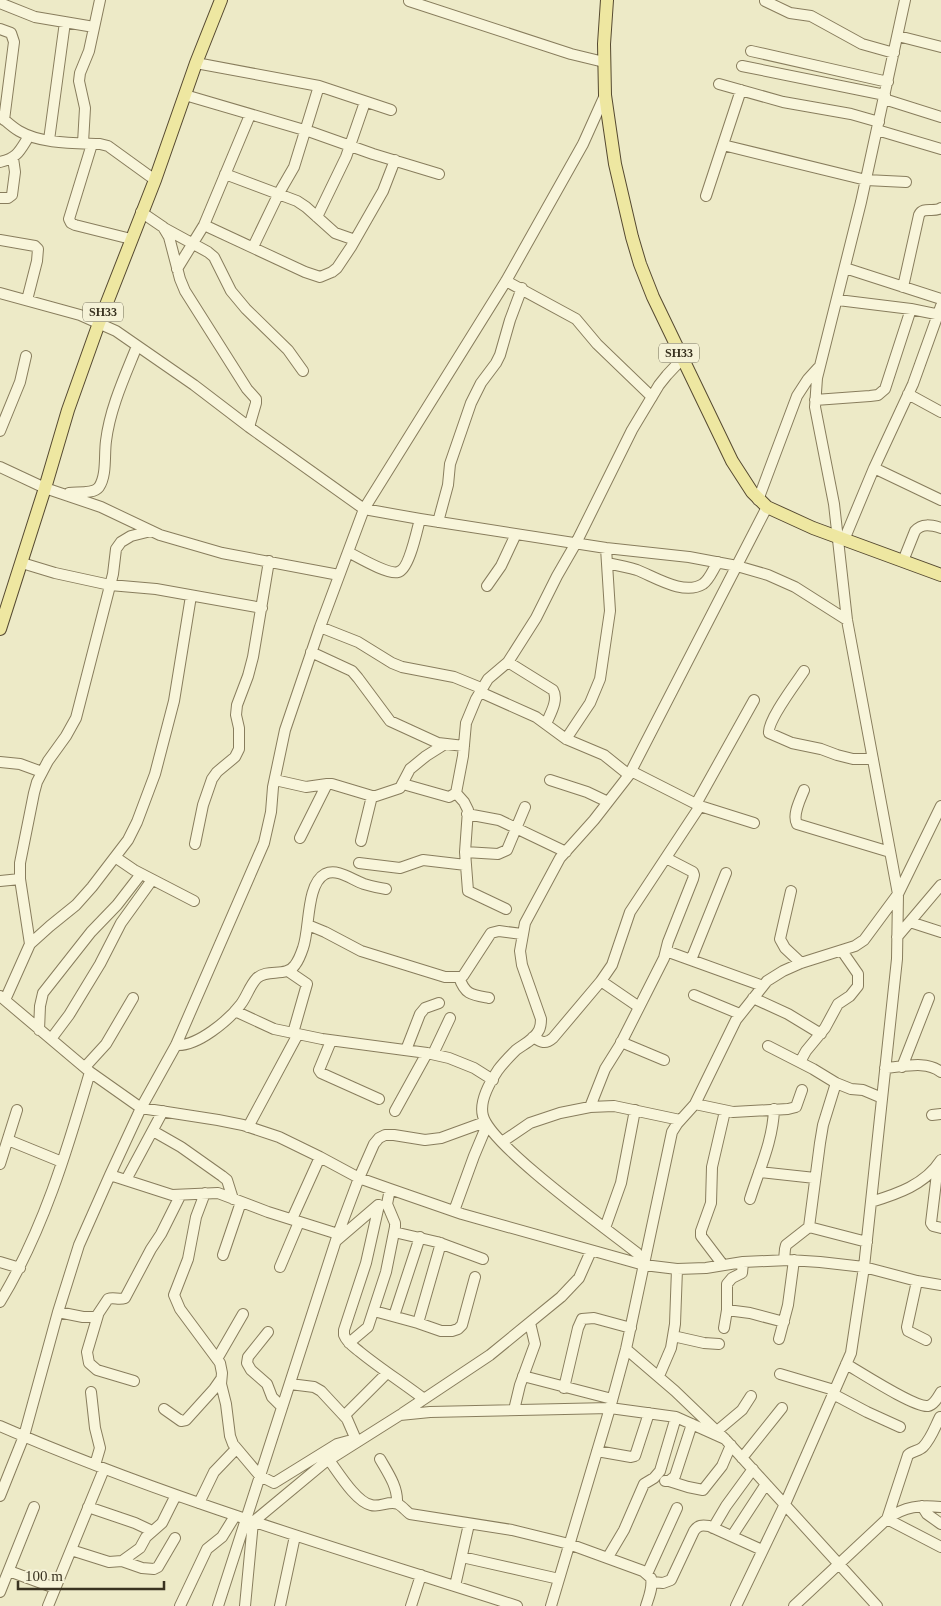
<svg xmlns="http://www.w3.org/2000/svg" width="941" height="1606" font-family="'Times New Roman',serif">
<rect width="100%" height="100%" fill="#edeac7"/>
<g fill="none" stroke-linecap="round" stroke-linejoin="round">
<g stroke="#887d5d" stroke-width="12">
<path id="minor" d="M409,1L571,54L604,62
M765,1L790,13L811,16L862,44L894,53
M0,3L35,17L94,27
M0,29L11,33L14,42L4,120
M898,36L941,47
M751,51L888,82
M196,63L319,86L391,110
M742,66L885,95
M719,84L783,102L851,114L879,122
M185,95L311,132L373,154L439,174
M884,99L941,117
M0,116C6,121 12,127 19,131C41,144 74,143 100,144L108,146L155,180
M877,130L941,149
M49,140L65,22
M83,143L85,108L79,81L80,73L89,51L100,0
M92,144L69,219L71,223L75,225L131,239
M723,145L866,180L906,182
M0,162C18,158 20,150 29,136
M225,174L297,201L306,207L335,233L355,240
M706,196L741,90
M0,198H8L12,195L15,172L13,158
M141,212L163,227L169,237L180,279L185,291L247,389L256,399V403L249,427
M317,217L346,157L365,102
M204,225L305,272L320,277L332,272L337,268L351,247L383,191L395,160
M164,228L208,252L214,257L231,291L246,309L288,350L303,371
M0,240L35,246L38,249L37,261L27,300
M253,247L279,193L294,167L319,86
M845,268L941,299
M177,269L204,225L250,115
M506,281L576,319L597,344L652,397
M903,287L919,215C923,206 934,213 941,208
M0,293L80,315L116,331L194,385L249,427L364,509L420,519L606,548L689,557L737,566L768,575L795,587L847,620
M838,300L911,309L941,315
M908,394L941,412
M815,400L870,396L878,395L885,389L911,309
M0,431L20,382L26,356
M0,467L45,488L101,507L160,535L222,553L339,575
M874,468L941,500
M69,493C78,492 94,494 99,487C107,475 104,455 106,441C110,408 125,376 137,346
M758,500L797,396L808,379L818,368
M767,507L629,775L594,820L560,858L525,923L520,951L522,965L541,1019C541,1023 541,1026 539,1030C535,1039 524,1044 516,1050C510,1056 503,1063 498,1070C490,1082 479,1102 483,1116C491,1146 608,1230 637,1253L644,1265L677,1269L706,1268L743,1262L789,1260L820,1262L864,1267L917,1281L941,1285
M438,522L448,485L450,464L471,403L481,383L496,363L500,355L510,320L522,288
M844,540L874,468L913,384L941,306
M348,552C358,557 388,575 398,572C409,570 417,530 420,519
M903,561L915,531C922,523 931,525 941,528
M22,563L55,573L110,585L156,589L262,608
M607,563C617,565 627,567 637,570C655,577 684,596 703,584C710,579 713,569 718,562
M487,586L501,566L516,534
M320,627L358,642L392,663L402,667L454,677L481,688
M311,652L352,671L358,678L390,721L438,743L464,746
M508,662L553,690C559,700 550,714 546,724
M804,671C796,683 767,721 769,733L792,743L821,749L837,755L853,759H873
M480,692L536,717L566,739L604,755L629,775
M566,739L590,703L600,679L610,611L606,548
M0,762L20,764L42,772
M631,771L700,806L754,823
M275,780L306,787L327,784H332L372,796H376L400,788L410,769L426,756L445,744
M550,780L587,792L608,802
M403,784L449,797L456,793L463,756L466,723L476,699L488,679L508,662L536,618L557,576L576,543L632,430L659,385L667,375L682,359
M804,790C800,800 792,815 797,824L890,852
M456,793L464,802L468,810L465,852L468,891L506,909
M696,804L754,700
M467,814L499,820L566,852
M300,838L327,784
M361,841L372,796
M195,844L203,805L212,779L217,772L235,757L239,749V728L236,715L237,705L248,676L253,657L269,561
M465,852L498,854L507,850L525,807
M115,857L134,870L194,901
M359,863L400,868L423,860L466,865
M0,881L20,879
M791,891L780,939L785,948L801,963
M910,922L941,932
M308,925L325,932L361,951L445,977H459L463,976L491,933L499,931L522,934
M897,937L941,885
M30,944L20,879V863L34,793L37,782L48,761L66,736L76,718L113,574L116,549L121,542L131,536L151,531
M666,951L763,986
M691,960L726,873
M288,971L307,984L293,1033
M459,977C465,995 472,995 489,998
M601,981L639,1007
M694,995L740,1014
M0,996L90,1072L141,1108L218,1120L243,1125L279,1137L320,1157L359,1178L390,1189L462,1214L644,1265
M753,998L788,1014L821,1034
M5,1000L30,944L50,926L76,905L92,887L128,840L137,822L155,774L174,701L191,596
M235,1011L274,1029L322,1039L427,1053L449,1058L474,1068L493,1080
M39,1030L40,1006L43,993L91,932L117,905L141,874
M533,1037C541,1042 545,1045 553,1038L601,981L612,965L630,912L700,806
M51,1039L69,1015L100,964L121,923L152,880
M331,1041L319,1070L321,1073L379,1099
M621,1042L664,1060
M176,1045C197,1047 229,1020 241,1004C247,996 250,985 257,978C268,968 286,978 295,965C298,961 301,954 303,948C310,929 306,884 325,874C338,868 352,880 364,884C371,886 379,888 386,889
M768,1046L813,1069L836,1083L851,1089L863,1090L882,1098
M406,1050L420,1014L425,1008L439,1003
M433,1054L450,1018
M800,1062L806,1051L825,1028L838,1004L850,996L858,986V974L842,951
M85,1067L106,1044L133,998
M902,1067L929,998
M885,1068C903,1067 926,1060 941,1072
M695,1104L733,1112L788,1109L796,1107L802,1090
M590,1107L605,1069L620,1045L664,958L668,942L693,879L694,875L693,872L666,858
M395,1111L427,1053
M932,1115L941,1114
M248,1127L298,1034
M153,1131L181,1147L222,1176L227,1180L233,1199
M8,1140L62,1162
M502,1142L530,1123L560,1113L590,1107L614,1106L680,1120
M0,1164L17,1110
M938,1165L931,1223L933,1226L941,1228
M759,1172L815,1178
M110,1175L172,1195L218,1193L268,1212L338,1234
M126,1180L163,1111
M205,1193L196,1217L188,1259L174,1295L180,1309L220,1363L222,1373L221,1384L226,1404L230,1436L233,1444L260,1476L274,1483L337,1444L348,1441L357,1442
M750,1199C759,1170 773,1141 774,1109
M871,1202C897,1194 925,1185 941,1160
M379,1205L366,1263L344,1330V1335C347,1343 354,1347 360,1352C381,1369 403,1383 424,1399
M454,1211L474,1156L487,1125
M292,1219L320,1157
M809,1227L867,1242
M605,1228L621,1183L635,1110
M394,1232L437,1242L483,1259
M336,1241L378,1205
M223,1255L241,1202
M784,1260L785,1249L786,1245L809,1227L820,1143L823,1125L836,1083
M0,1262L20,1268
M723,1265L701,1236V1231L711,1203L712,1167L725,1111
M280,1267L299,1222
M917,1281L907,1327L908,1331L926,1340
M0,1302C43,1231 67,1151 90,1072
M727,1310L750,1313L784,1322
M374,1311L418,1323L441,1331H452L458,1329L462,1325L475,1277
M58,1312L83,1317H96L108,1299C113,1297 119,1300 125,1298L151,1249L161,1234L180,1196
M98,1315L87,1352L89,1363L97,1370L134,1381
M394,1316L420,1237
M418,1323L441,1243
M724,1328L727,1310V1284L732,1278L742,1273L743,1262
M268,1332L248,1357L247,1363L251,1370L267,1384L272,1397L282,1407
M673,1336L704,1343L719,1344
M779,1339L788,1305L794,1260
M349,1343L368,1327L386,1272L395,1227V1223L387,1204L390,1189
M626,1349L675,1391L725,1439L877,1606
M217,1359L243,1314
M846,1364C860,1372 915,1408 928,1406C934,1405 938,1397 941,1392
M780,1374L834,1390
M523,1376L612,1399
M659,1376L671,1348L675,1324L677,1269
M290,1384L314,1387L321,1391L347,1419L357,1442
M564,1388L578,1328L582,1319L594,1318L631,1328
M91,1392L95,1428L100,1448L95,1465
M833,1394L867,1412L900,1427
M164,1409L181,1421L186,1420L214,1389L221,1379
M514,1410L520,1385L535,1344L530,1323
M403,1413L490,1355L561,1297L579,1278L591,1251
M344,1416L387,1373
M940,1417C935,1427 931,1439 923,1447C919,1451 912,1451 908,1455L887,1519L941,1547
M0,1426C167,1499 343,1550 517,1606
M717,1431L742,1410L751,1396
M597,1451L631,1457L635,1456L649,1413
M742,1458L782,1408
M380,1459C388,1473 398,1487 397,1503
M329,1460C338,1472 356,1502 371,1505C380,1508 389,1500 398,1504C402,1506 406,1511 410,1514L512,1530L569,1544L643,1571L651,1578C653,1588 649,1596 646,1606
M665,1481H669L675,1476L692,1424
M669,1481L688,1487L703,1490L722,1466L731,1445
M0,1496L24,1436L58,1312L79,1245L110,1175L141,1108L176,1045L264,843L271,812L273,787L285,730L320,627L364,509L506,281L583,144L605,95
M199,1503L214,1472L236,1449
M922,1506L927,1514L941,1524
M88,1507L135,1523L152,1531
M713,1528L726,1506L753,1469
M732,1536L766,1484
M71,1550L109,1562L122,1561L140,1548L146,1537L162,1523L176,1495
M462,1557L559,1579
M608,1557L624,1530L644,1484L654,1478L660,1471L676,1417
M122,1561L142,1568L154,1569L158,1567L175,1538
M9,1571L55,1588
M647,1574L677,1508
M652,1582L663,1583L671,1580L694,1531C698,1525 702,1525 709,1526L762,1550
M455,1586L469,1524
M0,1592L34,1507
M48,1606L104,1469
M180,1606L207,1549L222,1537L235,1516
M218,1606L338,1234L359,1178L374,1144L379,1138L385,1135H394L425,1140L441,1138L485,1122
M245,1606L253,1522L324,1463L400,1415L430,1412L610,1408L676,1417L725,1439
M280,1606L295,1536
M411,1606L421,1575
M551,1606L610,1408L626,1349L672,1132L677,1124L695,1104L736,1020L767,981L783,971L801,963L855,946L864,940L898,894L941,806
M736,1606L785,1504L851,1353L864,1267L897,959L898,894L847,620L834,504L815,407L817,378L861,202L905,0
M794,1606L887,1519C905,1506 920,1505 941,1507"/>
</g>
<g stroke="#564a31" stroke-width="14">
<path id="major" d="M607,0L604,44L605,95L615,164L632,237L640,264L653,297L732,461L752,492L767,507L813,528L941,575
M0,629L45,488L68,410L99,323L155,180L196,63L221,0"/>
</g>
<use href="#minor" stroke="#f8f5da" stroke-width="10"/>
<use href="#major" stroke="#eee7a1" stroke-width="12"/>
</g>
<g text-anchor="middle" stroke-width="5" stroke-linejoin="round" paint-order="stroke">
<g fill="#f5f2d7" stroke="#716c57" stroke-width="1">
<rect x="83" y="302.5" width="40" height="19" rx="4"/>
<rect x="659" y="343.5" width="40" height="19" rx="4"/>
</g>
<g font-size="12" font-weight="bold" fill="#393220">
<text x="103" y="316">SH33</text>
<text x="679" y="357">SH33</text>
</g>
</g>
<path d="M18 1581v8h146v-8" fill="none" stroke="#393220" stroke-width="2.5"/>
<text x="25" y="1581" font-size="15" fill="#393220" stroke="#f5f2d7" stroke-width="4" paint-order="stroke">100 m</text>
</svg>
